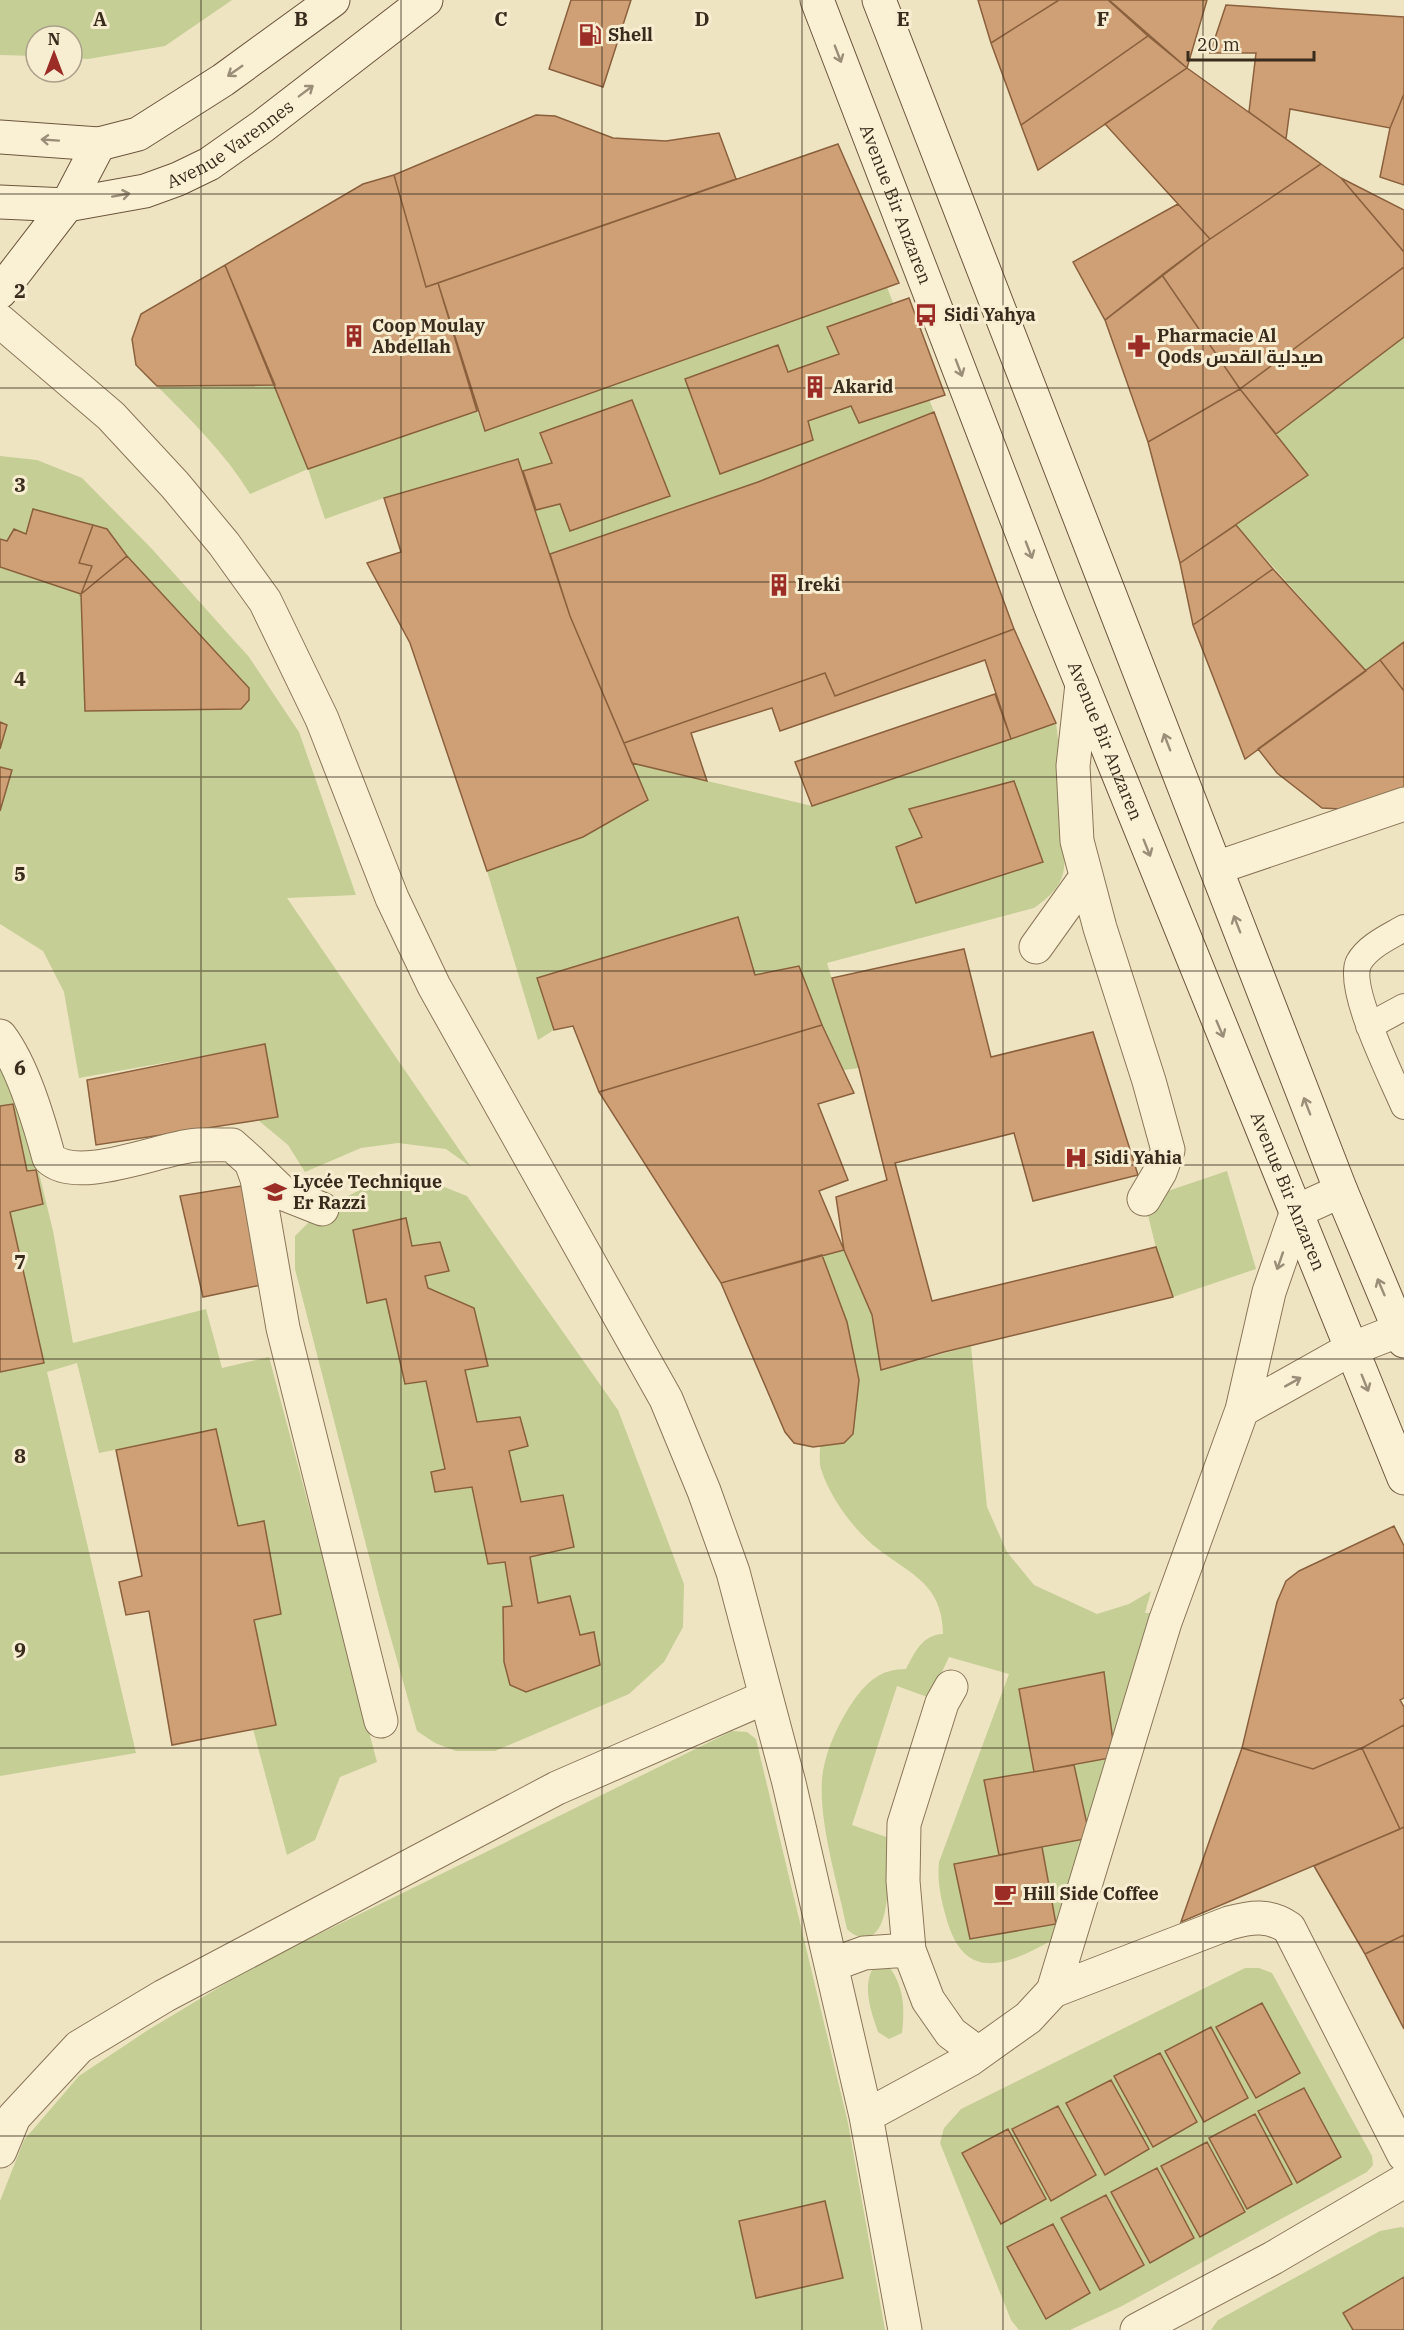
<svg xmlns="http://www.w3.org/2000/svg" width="1404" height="2330" font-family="'IBM Plex Serif',Cairo,serif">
<rect width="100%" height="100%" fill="#efe4c2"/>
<path fill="#c4ce95" d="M0,0H232L165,46L88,59L72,58V36H36V56L0,55Z
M887,287L934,412L758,482L550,554L518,459L384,498L325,519L308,469L250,494C225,453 191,420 157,386L275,385L309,469L477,411L485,431Z
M1404,337V642L1366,671L1236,525L1308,476L1276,434Z
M0,456L37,460L82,478L152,549L249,657L299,732L356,895L287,898L471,1167L446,1149L398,1143L361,1148L305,1172L288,1145L258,1120L278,1117L264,1045L79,1078L64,992L43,951L0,924Z
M1056,723C1060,749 1070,858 1062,877C1056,892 1046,899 1034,908L827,963L859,1068L844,1070L822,1025L599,1092L573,1026L554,1030L538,1040L487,871L583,837L648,800L632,763L812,806Z
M0,1060L31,1140L53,1231L73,1343L206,1309L222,1368L269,1357L377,1762L340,1777L315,1840L287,1855L253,1729L276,1725L254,1620L280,1614L238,1526L216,1430L99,1453L77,1363L47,1372L136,1753L0,1776Z
M1227,1171L1256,1269L1173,1297L1156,1248L1144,1199Z
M419,1177L467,1196L618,1410L684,1584L683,1627L664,1662L629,1694L495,1751H456L435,1743L417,1731L381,1603L295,1269V1236L322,1209L370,1185Z
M844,1250L872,1315L882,1370L971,1346L987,1507L1007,1552L1034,1585L1097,1614L1129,1604L1151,1591L1145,1613H1156L1054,1939C1007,1966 964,1984 946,1917C941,1899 937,1881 939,1862L1009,1674L949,1657L930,1698L897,1686L852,1825L889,1838C888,1858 894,1940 864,1937C857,1937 852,1934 847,1929C838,1884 816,1815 823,1771C827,1747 840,1720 854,1700C868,1681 881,1669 906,1669C915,1652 922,1635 943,1634C943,1582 907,1573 873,1545C851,1526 830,1497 821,1469C819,1463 820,1453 820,1446L844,1443L853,1434L859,1379L847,1322L822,1255Z
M732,1731L747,1732L756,1739L848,2123L885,2330H0V2201L24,2140L79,2076L148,2030L258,1964Z
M875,1965H888C904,1986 905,2007 902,2033L889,2039L878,2032C871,2011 861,1985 875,1965Z
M1245,1968H1259L1272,1973L1372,2156L1373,2165L1367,2172L1122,2306L1070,2330H1019L1011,2320L940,2143L944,2128L961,2109Z
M1401,2227L1404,2228V2330H1211L1218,2320L1380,2231Z"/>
<path fill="#cfa076" stroke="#8a603d" stroke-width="1.5" d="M571,0H631L603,87L549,69Z
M978,0H1059L991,43Z
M1059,0H1108L1148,36L1021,125L991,43Z
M1109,0H1207L1187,68Z
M1226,5L1404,17V94L1390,128L1290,109L1286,139L1249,112L1256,53H1210Z
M1148,36L1187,68L1038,170L1021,125Z
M1187,68L1321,164L1210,239L1105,124Z
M1404,94V185L1380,177L1390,128Z
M536,115L555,116L613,138L666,141L719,133L736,179L426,287L394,175Z
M838,144L899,283L485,431L438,283Z
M1321,164L1341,178L1404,252V267L1240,389L1162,275L1210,239Z
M394,175L426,287L438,283L477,411L308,469L225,265L363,184Z
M1341,178L1404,210V252Z
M1178,204L1210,239L1105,320L1073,262Z
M225,265L275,385L157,386L136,365L132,339L141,314Z
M1404,267V337L1276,434L1240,389Z
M1162,275L1240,389L1148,442L1105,320Z
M909,298L945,395L859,423L851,406L808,421L813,440L720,474L685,379L778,345L788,372L839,354L827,327Z
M1240,389L1308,475L1180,563L1148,442Z
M632,400L670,496L570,531L560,504L536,510L523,471L552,463L540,433Z
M934,412L1014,629L835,696L825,673L624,743L570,616L550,554L758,482Z
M518,459L570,616L648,800L583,837L487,871L410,643L367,563L401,552L384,498Z
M33,509L93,525L79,563L92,566L81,594L0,567V539L7,541L14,529L26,534Z
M93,525L107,529L127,556L81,594L92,566L79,563Z
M1236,525L1273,569L1193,625L1180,563Z
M127,556L249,688V700L241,709L85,711L81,594Z
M1273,569L1366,671L1245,759L1193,625Z
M1014,629L1056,723L1011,739L985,660L780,731L772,708L691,733L707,781L632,763L624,743L825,673L835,696Z
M1404,642V691L1380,660Z
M1380,660L1404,691V794L1341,809L1322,808L1277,773L1258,749Z
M995,694L1011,739L812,806L795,762Z
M0,722L7,725L0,749Z
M0,767L12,770L0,811Z
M1014,781L1043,862L916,903L896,847L922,837L909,809Z
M738,917L755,975L799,966L822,1025L599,1092L573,1026L554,1030L537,978Z
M964,949L991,1057L1093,1032L1138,1175L1033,1201L1014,1133L895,1163L932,1301L1156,1247L1173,1297L944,1352L881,1370L872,1315L844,1250L836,1197L887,1180L859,1068L832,978Z
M822,1025L854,1093L818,1104L848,1180L819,1191L844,1250L721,1283L599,1092Z
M265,1044L278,1117L96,1145L87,1080Z
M13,1104L27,1171L36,1170L43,1204L10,1212L44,1363L0,1372V1106Z
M247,1185L266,1284L203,1297L180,1196Z
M406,1218L412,1246L440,1242L449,1271L425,1276L428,1288L474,1308L488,1366L465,1370L477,1422L520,1417L528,1446L509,1451L521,1502L563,1495L574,1547L530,1557L538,1603L570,1596L580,1635L594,1632L600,1665L526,1692L510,1685L504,1662L503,1607L512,1606L505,1562L488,1564L472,1487L435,1492L431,1472L445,1469L426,1381L405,1384L386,1299L367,1303L353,1230Z
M822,1255L847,1322L859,1380L853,1434L844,1443L813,1447L794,1443L785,1432L721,1283Z
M216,1429L238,1526L264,1521L281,1614L254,1620L276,1725L172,1745L149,1611L126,1615L119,1582L142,1576L116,1450Z
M1394,1526L1404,1546V1698L1400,1700L1404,1707V1725L1362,1748L1313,1769L1242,1748L1277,1602L1286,1581L1299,1571Z
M1104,1672L1115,1757L1034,1772L1019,1689Z
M1404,1725V1827L1400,1829L1362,1748Z
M1242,1748L1313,1769L1362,1748L1400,1829L1181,1922Z
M1074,1765L1090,1838L999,1855L984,1780Z
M1404,1827V1935L1365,1954L1314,1866Z
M1042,1847L1056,1924L970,1939L954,1864Z
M1404,1935V2029L1365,1954Z
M1262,2003L1300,2073L1256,2098L1216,2027Z
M1211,2027L1248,2098L1204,2122L1165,2051Z
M1160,2053L1197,2122L1153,2147L1114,2076Z
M1111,2080L1149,2149L1105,2175L1066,2103Z
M1304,2088L1341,2157L1297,2183L1258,2111Z
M1058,2106L1096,2175L1051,2201L1012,2129Z
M1255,2114L1292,2184L1247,2209L1209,2138Z
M1008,2129L1046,2199L1001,2224L962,2153Z
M1207,2142L1245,2212L1200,2237L1161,2166Z
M1157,2168L1194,2238L1150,2263L1111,2192Z
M1106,2195L1144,2265L1100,2290L1061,2218Z
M825,2201L843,2278L756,2298L739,2221Z
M1053,2224L1090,2293L1046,2319L1007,2247Z
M1404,2277V2330H1353L1343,2313Z"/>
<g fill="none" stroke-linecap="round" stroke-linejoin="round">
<g stroke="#8a7658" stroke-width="28">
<path id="lane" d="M1404,928C1389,937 1368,946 1359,962C1346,987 1392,1078 1404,1106
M1369,1026L1404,1007"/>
</g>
<g stroke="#8a7658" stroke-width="35">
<path id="street" d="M0,321L111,416L175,485L224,544L265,601L322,719L392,898L434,986L666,1399L704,1491L733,1572L789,1783L866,2116L905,2330
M1082,684L1073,766L1077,841L1100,928L1149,1081L1168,1150L1160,1172L1144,1199
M1216,868L1404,804
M1036,947L1086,877
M0,1036C23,1066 39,1121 49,1158C76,1184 154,1151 189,1146C203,1144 218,1145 232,1145L251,1162L257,1179L283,1328L381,1721
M252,1163L284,1194L322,1209
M1242,1410L1351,1349L1400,1330
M951,1687L942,1703L904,1824L903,1881L909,1950L928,2000L951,2033L978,2053
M831,1965L864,1953L909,1950
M1053,1991L1229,1923C1251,1917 1269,1914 1289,1928L1404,2155
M866,2116L969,2060L1028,2018L1053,1991L1165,1622L1242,1410L1269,1292L1297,1211L1341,1191
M0,2151L14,2117L79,2047L164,1996L557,1788L766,1697
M1137,2330L1273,2258L1404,2181"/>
</g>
<g stroke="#6c563c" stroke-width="35">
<g id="secondary">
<path id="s1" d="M817,0L1049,603L1404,1478"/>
<path d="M879,0L1341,1191L1404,1341"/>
<path d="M0,137L99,144L138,134L223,80L333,0"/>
<path id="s2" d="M0,202L67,205L145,191L178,179L209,164L263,126L426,0"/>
<path d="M0,292L67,205L99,144"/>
</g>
</g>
<use href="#lane" stroke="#faf1d5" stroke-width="26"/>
<use href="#street" stroke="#faf1d5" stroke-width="33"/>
<use href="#secondary" stroke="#faf1d5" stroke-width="33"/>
</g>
<defs><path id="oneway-shaft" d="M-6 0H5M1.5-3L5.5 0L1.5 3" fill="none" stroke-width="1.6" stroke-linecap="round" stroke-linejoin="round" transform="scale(1.5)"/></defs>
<g stroke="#9a8e79">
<use href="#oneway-shaft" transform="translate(838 54) rotate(69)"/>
<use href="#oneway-shaft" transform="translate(235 71) rotate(145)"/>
<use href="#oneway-shaft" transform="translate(306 91) rotate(-37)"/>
<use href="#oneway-shaft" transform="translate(50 140) rotate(-176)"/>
<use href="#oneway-shaft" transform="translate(121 195) rotate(-10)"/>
<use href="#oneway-shaft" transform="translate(959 368) rotate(69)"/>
<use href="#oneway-shaft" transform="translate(1029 550) rotate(69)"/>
<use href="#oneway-shaft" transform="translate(1167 742) rotate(-111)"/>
<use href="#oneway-shaft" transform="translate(1147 848) rotate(68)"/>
<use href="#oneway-shaft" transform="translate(1237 924) rotate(-111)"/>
<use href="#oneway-shaft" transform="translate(1220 1029) rotate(67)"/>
<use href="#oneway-shaft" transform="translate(1307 1106) rotate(-111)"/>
<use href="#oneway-shaft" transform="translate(1280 1261) rotate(109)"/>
<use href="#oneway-shaft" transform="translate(1381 1287) rotate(-113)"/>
<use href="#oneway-shaft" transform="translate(1293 1382) rotate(-29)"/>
<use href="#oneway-shaft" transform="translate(1365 1383) rotate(68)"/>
</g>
<path fill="none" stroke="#392c1d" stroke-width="1.5" stroke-opacity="0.55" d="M201,0V2330M401,0V2330M602,0V2330M802,0V2330M1003,0V2330M1203,0V2330M0,194H1404M0,388H1404M0,582H1404M0,777H1404M0,971H1404M0,1165H1404M0,1359H1404M0,1553H1404M0,1748H1404M0,1942H1404M0,2136H1404"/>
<defs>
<g id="fuel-bare" transform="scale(1.8)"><path d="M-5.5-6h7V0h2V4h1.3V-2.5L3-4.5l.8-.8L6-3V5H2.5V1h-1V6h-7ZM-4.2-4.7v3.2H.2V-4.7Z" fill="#9b2c26" stroke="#f7eed2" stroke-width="2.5" paint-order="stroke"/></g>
<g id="bus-bare" transform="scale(1.8)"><path d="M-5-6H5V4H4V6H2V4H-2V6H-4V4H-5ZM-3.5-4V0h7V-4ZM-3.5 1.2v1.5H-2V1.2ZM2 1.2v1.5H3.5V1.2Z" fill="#9b2c26" stroke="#f7eed2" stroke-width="2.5" paint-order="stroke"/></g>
<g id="building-bare" transform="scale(1.8)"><path d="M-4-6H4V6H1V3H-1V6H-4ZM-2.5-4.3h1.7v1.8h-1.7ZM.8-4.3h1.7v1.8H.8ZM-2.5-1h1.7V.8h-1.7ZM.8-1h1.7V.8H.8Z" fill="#9b2c26" stroke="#f7eed2" stroke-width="2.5" paint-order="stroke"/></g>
<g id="pharmacy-bare" transform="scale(1.8)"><path d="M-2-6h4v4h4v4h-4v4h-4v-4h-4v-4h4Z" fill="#9b2c26" stroke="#f7eed2" stroke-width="2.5" paint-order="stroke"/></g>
<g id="hospital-bare" transform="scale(1.8)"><path d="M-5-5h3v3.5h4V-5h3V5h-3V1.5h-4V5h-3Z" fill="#9b2c26" stroke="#f7eed2" stroke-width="2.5" paint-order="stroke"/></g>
<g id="school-bare" transform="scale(1.8)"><path d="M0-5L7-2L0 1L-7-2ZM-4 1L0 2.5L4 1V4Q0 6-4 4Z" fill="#9b2c26" stroke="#f7eed2" stroke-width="2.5" paint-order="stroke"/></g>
<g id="cafe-bare" transform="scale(1.8)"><path d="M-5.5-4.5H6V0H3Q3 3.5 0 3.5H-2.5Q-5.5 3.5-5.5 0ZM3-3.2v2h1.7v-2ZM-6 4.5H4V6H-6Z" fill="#9b2c26" stroke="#f7eed2" stroke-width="2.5" paint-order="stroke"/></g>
</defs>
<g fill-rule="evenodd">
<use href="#fuel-bare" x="590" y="35"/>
<use href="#bus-bare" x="926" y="315"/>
<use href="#building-bare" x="354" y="336"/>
<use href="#pharmacy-bare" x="1139" y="346"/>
<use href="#building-bare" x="815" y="387"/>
<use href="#building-bare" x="779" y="585"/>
<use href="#hospital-bare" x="1076" y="1158"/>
<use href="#school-bare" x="275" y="1192"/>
<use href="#cafe-bare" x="1005" y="1894"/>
</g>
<g text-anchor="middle" stroke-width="6" stroke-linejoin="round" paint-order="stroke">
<g font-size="18" font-weight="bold" fill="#392c1d" stroke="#f7eed2" text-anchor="start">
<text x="608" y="41">Shell</text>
<text x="944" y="321">Sidi Yahya</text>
<text x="372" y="332">Coop Moulay<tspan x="372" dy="21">Abdellah</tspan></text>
<text x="1157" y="342">Pharmacie Al<tspan x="1157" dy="21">Qods صيدلية القدس</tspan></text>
<text x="833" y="393">Akarid</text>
<text x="797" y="591">Ireki</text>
<text x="1094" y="1164">Sidi Yahia</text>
<text x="293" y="1188">Lycée Technique<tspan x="293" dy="21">Er Razzi</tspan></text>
<text x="1023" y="1900">Hill Side Coffee</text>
</g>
<g font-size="18" fill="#392c1d" stroke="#f7eed2">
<text dy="6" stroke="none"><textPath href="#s2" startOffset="244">Avenue Varennes</textPath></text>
<text dy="6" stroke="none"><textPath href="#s1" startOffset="219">Avenue Bir Anzaren</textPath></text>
<text dy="6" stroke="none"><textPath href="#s1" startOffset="795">Avenue Bir Anzaren</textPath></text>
<text dy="6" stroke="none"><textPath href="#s1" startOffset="1281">Avenue Bir Anzaren</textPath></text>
</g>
</g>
<g font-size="20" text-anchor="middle" font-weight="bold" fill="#392c1d" stroke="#f7eed2" stroke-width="6" stroke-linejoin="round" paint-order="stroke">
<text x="100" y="26">A</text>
<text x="301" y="26">B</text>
<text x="501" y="26">C</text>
<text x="702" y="26">D</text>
<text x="903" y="26">E</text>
<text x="1103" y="26">F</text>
<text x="20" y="298">2</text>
<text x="20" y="492">3</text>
<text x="20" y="686">4</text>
<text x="20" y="881">5</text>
<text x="20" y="1075">6</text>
<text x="20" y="1269">7</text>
<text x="20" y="1463">8</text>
<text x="20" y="1657">9</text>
</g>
<g transform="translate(54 54)"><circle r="28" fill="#f7eed2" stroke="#aba08a" stroke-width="1.5"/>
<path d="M0-4.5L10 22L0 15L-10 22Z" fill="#9b2c26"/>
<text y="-9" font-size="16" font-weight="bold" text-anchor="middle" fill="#392c1d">N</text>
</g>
<path d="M1188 51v9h126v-9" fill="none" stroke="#392c1d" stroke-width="3"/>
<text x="1197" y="51" font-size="18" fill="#392c1d" stroke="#f7eed2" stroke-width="4.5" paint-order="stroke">20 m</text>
</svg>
